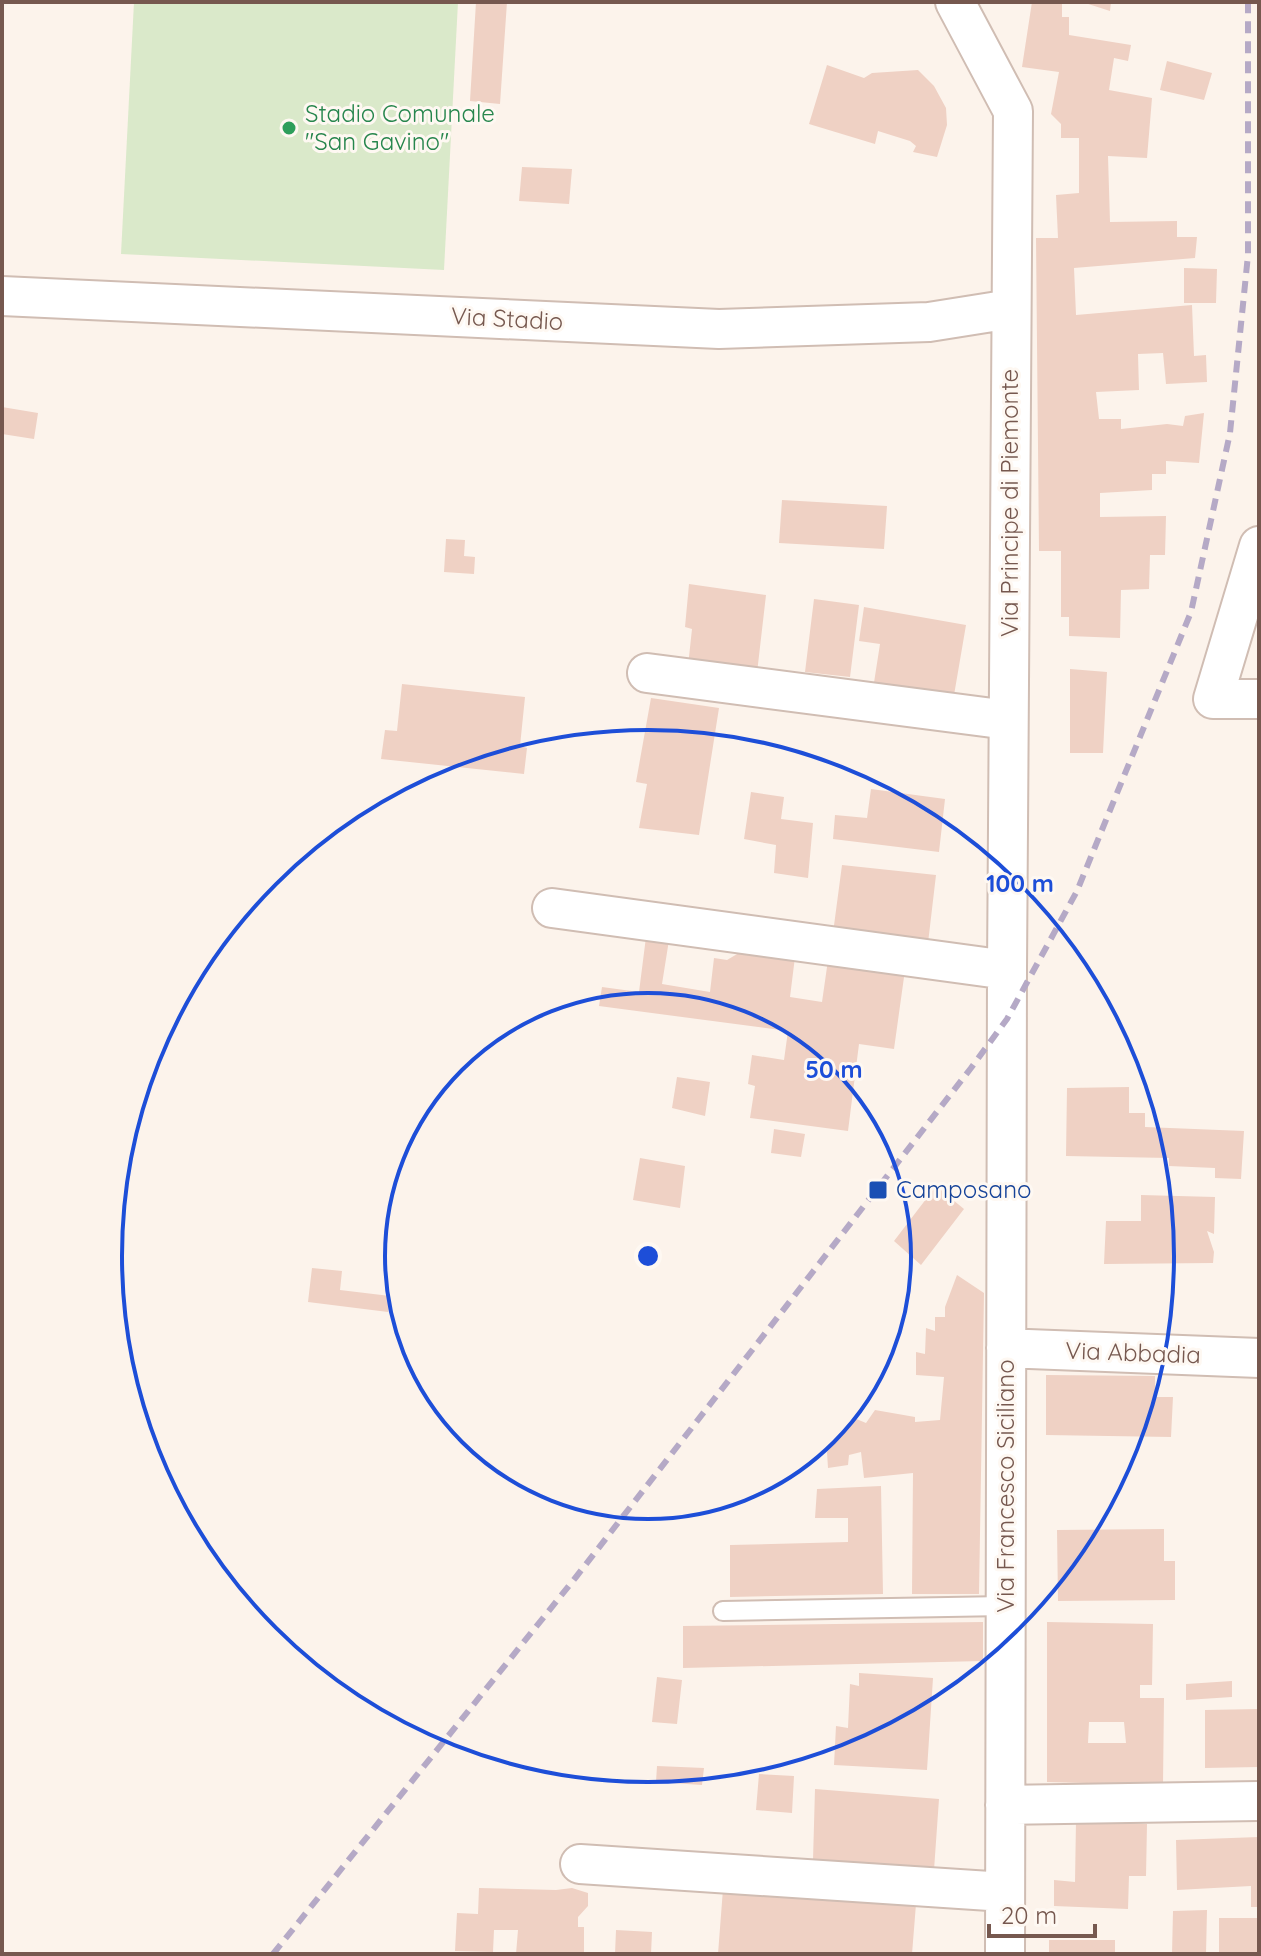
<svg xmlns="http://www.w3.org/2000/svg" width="1261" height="1956" font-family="Quicksand,sans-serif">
<rect width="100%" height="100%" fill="#fcf3eb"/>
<path fill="#dae9ca" d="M134,2H458L444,270L121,254Z"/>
<path fill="#efd1c4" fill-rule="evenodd" d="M476,2H507L500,104L470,101Z
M1032,2H1062V17H1069V35L1131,45L1128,61L1114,58L1109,90L1152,98L1147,158L1108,156L1110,222L1177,221V237H1197L1195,258L1074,268L1076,315L1192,305L1194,356L1206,355L1207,382L1166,384L1163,353L1138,354L1139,390L1096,392L1099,419H1121V429L1167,424L1183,426L1185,416L1204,413L1199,463L1166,461V474H1152V490L1100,493V517L1166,516L1165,555H1150L1149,589L1121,590L1120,638L1069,636V617H1061V551H1039L1036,238H1058L1056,195L1079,193V138H1061V124L1051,114L1059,72L1022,67Z
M1082,2H1111L1110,11Z
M1167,61L1212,73L1204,100L1160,90Z
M827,65L864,78L872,73L918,70L934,86L946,108L947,125L937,157L913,152L916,146L910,141L878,131L875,144L809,124Z
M522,167L572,169L569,204L519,201Z
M1184,268L1217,269L1216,303H1184Z
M2,407L38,413L34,439L2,434Z
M782,500L887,506L884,549L779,543Z
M446,539L465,540L464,556L475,557L474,574L444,572Z
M689,584L766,595L757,673L688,666L692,629L685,627Z
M814,599L859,605L850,677L805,672Z
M864,607L966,625L953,701L873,689L880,644L859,641Z
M1070,669L1107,672L1103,753H1070Z
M402,684L525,697L520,746L527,748L524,774L381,759L385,730L397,731Z
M651,698L719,708L699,835L639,828L647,784L636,782Z
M871,789L945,799L939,852L833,839L835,815L867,818Z
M751,792L784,797L781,819L813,823L808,878L774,873L776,845L744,839Z
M842,865L936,875L928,943L833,933Z
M646,937L669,940L662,984L710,992L714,958L727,960L744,950L795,957L790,997L822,1002L828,960L905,970L894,1049L859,1044L848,1131L750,1118L755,1086L748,1084L752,1055L784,1060L788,1031L599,1006L602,987L639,992Z
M677,1077L710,1082L705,1116L672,1108Z
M1129,1087V1113H1145V1127L1244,1131L1241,1179L1215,1178V1168L1169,1166V1158L1066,1156L1067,1088Z
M774,1129L805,1134L801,1157L771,1153Z
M640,1158L685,1166L680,1208L633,1200Z
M936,1186L964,1209L921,1265L894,1241Z
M1141,1195L1215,1197L1214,1234L1207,1231L1214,1252L1213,1263L1104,1264L1106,1221H1141Z
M312,1268L342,1271L340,1290L390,1296L388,1312L308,1302Z
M957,1275L984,1293L979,1594H912L913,1473L864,1478L861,1452L849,1455L848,1465L828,1468L827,1452L854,1418L866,1423L875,1410L915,1417V1422L940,1420L944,1377L916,1375V1352L925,1354L926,1328L935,1331V1317H945V1307Z
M1046,1375L1155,1376V1397H1173L1171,1437L1046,1435Z
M881,1486L883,1594L730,1597V1545L848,1542V1518H815L817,1489Z
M1164,1529V1561H1175V1600L1058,1601L1057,1530Z
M983,1622V1661L683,1668V1626Z
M1047,1622L1153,1624L1152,1685H1140V1698H1164L1163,1785L1047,1782ZM1089,1722H1124L1126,1743H1088Z
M859,1673L933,1678L927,1770L834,1765L836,1726L848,1728L850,1684L859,1686Z
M657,1677L682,1680L677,1724L652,1722Z
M1232,1681V1697L1186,1700V1684Z
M1259,1709V1767L1205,1768V1710Z
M657,1766L704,1768L702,1785L656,1782Z
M759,1774L794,1776L792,1813L756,1810Z
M815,1789L939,1799L934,1870L813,1860Z
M1076,1821L1147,1824L1146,1876H1129L1128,1909L1054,1906V1880L1075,1882Z
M1259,1837V1907H1251V1886L1177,1890L1176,1840Z
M479,1888L556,1890L572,1888L588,1893V1906L578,1917V1927H584V1954H516L518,1930H494L493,1952L455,1951L457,1913L478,1914Z
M723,1889L916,1904L912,1954H718Z
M1207,1910L1206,1954H1172L1173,1911Z
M1219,1918H1259V1954H1219Z
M616,1930L652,1932L651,1954H615Z
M1049,1940H1115V1954H1049Z"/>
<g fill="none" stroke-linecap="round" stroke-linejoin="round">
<g stroke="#d0bdb3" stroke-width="22">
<path id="service" d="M723,1611L1005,1606"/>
</g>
<g stroke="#d0bdb3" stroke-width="42">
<path id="minor" d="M955,2L1013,111L1007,970L1005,1954
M2,296L719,329L929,322L1011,309
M1259,546L1213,699H1259
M647,673L1008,720
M552,908L1007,970
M1006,1348L1259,1358
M1005,1805L1259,1801
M580,1864L1005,1892"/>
</g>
<use href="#service" stroke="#fff" stroke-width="18"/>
<use href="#minor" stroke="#fff" stroke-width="38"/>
<path stroke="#b5a9c6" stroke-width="6" stroke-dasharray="12 8" stroke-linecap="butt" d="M273,1954L576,1577L971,1068L1007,1019L1077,891L1191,612L1230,433L1248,255V2"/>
</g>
<g fill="none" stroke="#1d4ed8" stroke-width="4">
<circle cx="648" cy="1256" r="263"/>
<circle cx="648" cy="1256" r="526"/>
</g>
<circle fill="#2e9e5b" stroke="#fef8f2" stroke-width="3" cx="289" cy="128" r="8"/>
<rect fill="#1a4fb4" stroke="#fef8f2" stroke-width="3" x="868" y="1180" width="20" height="20" rx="4"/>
<g text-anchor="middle" stroke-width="6" stroke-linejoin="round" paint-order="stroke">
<g font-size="24" fill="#27864d" stroke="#fef8f2" text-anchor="start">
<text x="305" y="122">Stadio Comunale<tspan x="305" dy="28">"San Gavino"</tspan></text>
</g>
<g font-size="24" fill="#76584f" stroke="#fef8f2">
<text transform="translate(507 319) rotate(3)" y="8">Via Stadio</text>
<text transform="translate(1010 503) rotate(-90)" y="8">Via Principe di Piemonte</text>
<text transform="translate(1133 1353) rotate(2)" y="8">Via Abbadia</text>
<text transform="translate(1006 1486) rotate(-90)" y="8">Via Francesco Siciliano</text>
</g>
<g font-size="24" fill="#164399" stroke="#fef8f2" text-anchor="start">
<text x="896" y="1198">Camposano</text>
</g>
</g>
<circle cx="648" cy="1256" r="12" fill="#1d4ed8" stroke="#fef8f2" stroke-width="4"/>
<g font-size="24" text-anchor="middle" font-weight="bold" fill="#1d4ed8" stroke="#fef8f2" stroke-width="6" stroke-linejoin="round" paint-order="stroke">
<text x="1020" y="892">100 m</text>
<text x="834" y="1078">50 m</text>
</g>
<rect width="1261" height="1956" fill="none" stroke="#76584f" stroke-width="8"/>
<path d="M989 1924v12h106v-12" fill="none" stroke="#76584f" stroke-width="4"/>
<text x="1001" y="1924" font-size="24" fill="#76584f" stroke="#fef8f2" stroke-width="6" paint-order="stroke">20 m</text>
</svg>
